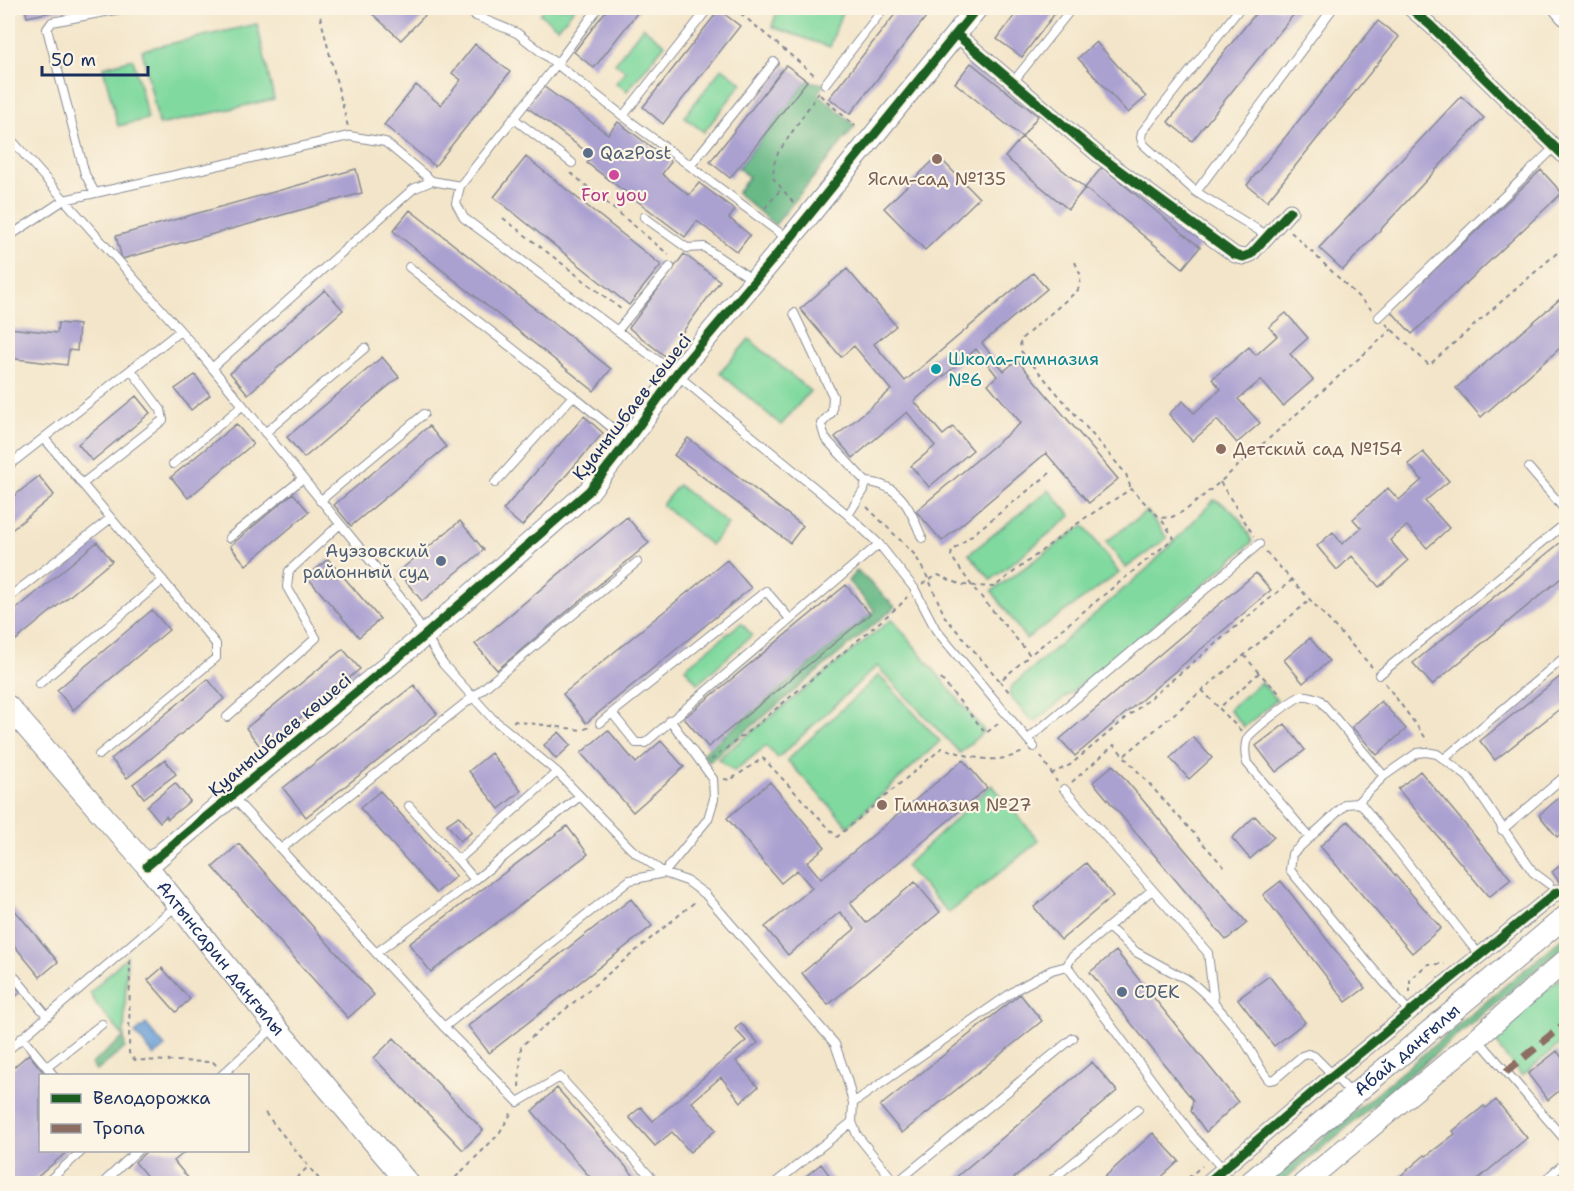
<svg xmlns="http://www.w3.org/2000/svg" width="1574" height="1191" font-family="'Shantell Sans',sans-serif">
<rect width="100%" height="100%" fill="#fcf5e5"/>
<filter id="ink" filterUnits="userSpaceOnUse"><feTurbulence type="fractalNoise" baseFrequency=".0167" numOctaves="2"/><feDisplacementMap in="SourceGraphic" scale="12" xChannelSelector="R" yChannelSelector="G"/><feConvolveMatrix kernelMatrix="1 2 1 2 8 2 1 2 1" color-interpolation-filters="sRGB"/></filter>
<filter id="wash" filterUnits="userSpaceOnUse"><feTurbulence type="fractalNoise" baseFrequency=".008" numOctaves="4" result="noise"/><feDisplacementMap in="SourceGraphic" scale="24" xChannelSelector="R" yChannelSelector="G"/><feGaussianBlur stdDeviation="1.35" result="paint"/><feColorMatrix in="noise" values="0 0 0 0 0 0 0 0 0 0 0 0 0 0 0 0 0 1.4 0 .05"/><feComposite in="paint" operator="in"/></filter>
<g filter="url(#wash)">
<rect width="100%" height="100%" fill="#f3e5c9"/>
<path fill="#80d99f" stroke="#4e847e" stroke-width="1.5" d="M545,8H575L558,28L540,14Z
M778,8H843L830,47L772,27Z
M257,24L274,99L159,125L142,50Z
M643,27L665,44L627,91L616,83L626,71L615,63Z
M133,59L148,119L118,126L103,67Z
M722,68L742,83L704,132L684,117Z
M749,339L810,391L781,425L720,373Z
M678,485L728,524L711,545L662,505Z
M1049,490L1071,516L991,580L969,554Z
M1214,500C1231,505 1246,525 1252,542L1194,593L1036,721L1031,720L1009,695L1012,686L1149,567Z
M1147,511L1167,538L1126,568L1106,542Z
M1084,525L1119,573L1026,639L992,591Z
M892,619L984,731L960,753L877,666L778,758L766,746L734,771L718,759Z
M741,623L752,635L698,684L685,668Z
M879,675L940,741L848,826L787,760Z
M1261,682L1277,700L1244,727L1229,709Z
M992,785L1039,841L949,913L905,866Z
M127,956L124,1037L97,1005L90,993Z
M1566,974V1039L1522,1076L1501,1051L1494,1036L1498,1027Z"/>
<path fill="#68b986" stroke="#427472" stroke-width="1.5" d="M807,81L825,84L818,93L855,126L775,225L737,193L749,177L738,168Z
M857,570L895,607L709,762L702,754L875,611L848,581Z
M1566,935V945L1280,1183H1269Z
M124,1037L125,1048L97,1071L91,1064Z"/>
<path fill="#699ed6" stroke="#42669a" stroke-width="1.5" d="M146,1024L165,1047L154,1056L135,1033Z"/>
<g id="blocks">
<path fill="#aba1d1" d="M25,8H66V9L27,17Z
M366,8H428L430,10L401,40Z
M608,8H641L594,68L574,52Z
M900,8H914L926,17L850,114L829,98Z
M1020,8H1059L1022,57L997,39Z
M1260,8H1299L1192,141L1168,122Z
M719,10L740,26L663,124L643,107Z
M1378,21L1399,37L1267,201L1247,185Z
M1096,42L1146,97L1128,113L1078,58Z
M475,44L510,72L435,166L384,125L416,85L441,105L461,80L452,73Z
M971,63L1038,116L1022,137L955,83Z
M786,65L807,81L730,178L710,162Z
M543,86L608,134L618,122L671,162L662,174L689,195L699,183L735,210L729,218L750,235L737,252L697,221L685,237L587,163L592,156L527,107Z
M1461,96L1484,118L1343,270L1319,248Z
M1022,137L1085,188L1068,209L1005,157Z
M938,156L979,198L925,250L884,208Z
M526,157L661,265L629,305L494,197Z
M1102,167L1200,247L1183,268L1085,188Z
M356,169L362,193L122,259L116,236Z
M1541,170L1562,193L1412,334L1391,311Z
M410,210L611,369L594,391L393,231Z
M684,254L720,281L665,356L629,328Z
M847,269L896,326L874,344L905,381L1033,273L1047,289L982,343L1004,371L1017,360L1118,479L1089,503L1046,453L942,541L916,511L1021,423L988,384L997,376L976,349L914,401L943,435L953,427L973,450L929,487L911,466L935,446L907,412L853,458L835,437L891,390L854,346L841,357L800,309Z
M325,290L343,310L248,394L230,373Z
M1566,294V343L1481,417L1456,388Z
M1286,313L1308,338L1290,354L1313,380L1283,406L1261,380L1238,399L1260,423L1237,443L1217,420L1192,441L1169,414L1183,401L1194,413L1221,389L1212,379L1249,347L1256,355L1277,336L1269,327Z
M58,323L79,325L77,351L69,350L67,365L8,358V328L57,333Z
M382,357L399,377L304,458L287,437Z
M195,375L210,395L191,410L175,389Z
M136,396L150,413L92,461L78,444Z
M584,416L603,433L522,526L503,510Z
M236,424L253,444L188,498L171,477Z
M429,426L446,447L351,526L334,505Z
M688,438L803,526L790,543L674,455Z
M1423,452L1449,481L1425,501L1449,528L1427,548L1407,526L1390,540L1408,561L1379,587L1352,556L1337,570L1317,546L1333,532L1342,544L1361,528L1353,519L1388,488L1399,500L1422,480L1408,464Z
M39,476L54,495L8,533V501Z
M293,493L309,512L246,565L230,546Z
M627,517L649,543L497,670L475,644Z
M460,521L484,550L422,601L398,572Z
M1566,538V574L1432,685L1413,663Z
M97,542L112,561L16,640L8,630V616Z
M328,559L380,619L359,637L307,577Z
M727,560L751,588L586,723L563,694Z
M1256,573L1271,590L1075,756L1060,739Z
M846,585L870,614L708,747L684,718Z
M152,610L169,630L73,710L57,690Z
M1310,638L1329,661L1303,683L1284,660Z
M343,649L360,669L262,749L246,728Z
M1566,672V704L1495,760L1480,741Z
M208,679L224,699L127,778L111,759Z
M414,685L437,714L306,817L283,788Z
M1381,701L1406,729L1377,755L1352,727Z
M1285,724L1305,750L1276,772L1256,746Z
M608,730L636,763L661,741L684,767L633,812L581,753Z
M559,732L571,745L556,759L544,745Z
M1193,737L1212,758L1189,779L1170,758Z
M491,753L521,791L499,809L469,771Z
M165,760L176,774L144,798L133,784Z
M963,760L987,788L850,903L866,923L915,882L940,912L828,1005L802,973L855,929L840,912L788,955L765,927L812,888L797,870L781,883L727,818L770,782L825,847L807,862L821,879Z
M1113,765L1247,923L1226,940L1093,782Z
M1420,771L1511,879L1489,897L1398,789Z
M175,783L190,801L168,819L166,816L160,822L147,806Z
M380,791L456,876L436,893L360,808Z
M1566,792V829L1557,837L1539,815Z
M459,816L472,832L460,841L447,824Z
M1255,816L1274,837L1250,859L1232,838Z
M1348,821L1441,928L1412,953L1320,846Z
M567,826L588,854L431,972L409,944Z
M239,844L374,995L348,1018L213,867Z
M1566,861V878L1560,883L1552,872Z
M1086,863L1113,896L1061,940L1034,907Z
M1281,881L1365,988L1346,1002L1263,895Z
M631,899L652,926L489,1053L468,1026Z
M8,902L58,962L40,977L8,938Z
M1116,951L1238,1102L1206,1132L1191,1111L1193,1100L1090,972Z
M162,968L190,999L176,1012L148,980Z
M8,976L21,992L8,1003Z
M1269,976L1305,1022L1274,1046L1238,999Z
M1020,994L1042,1021L902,1133L880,1106Z
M741,1023L758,1043L736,1061L758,1087L741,1102L721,1077L692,1102L716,1130L690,1152L672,1132L655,1146L629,1117L641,1107L653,1121L746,1041L735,1029Z
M394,1038L483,1130L463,1150L374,1058Z
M1557,1051L1566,1063V1085L1548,1100L1528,1074Z
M29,1054L46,1076H40V1150H69L29,1184H8V1072Z
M1092,1062L1117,1091L1007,1184H948Z
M557,1088L641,1184H596L532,1111Z
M1496,1100L1527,1138L1472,1184H1391L1425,1155L1426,1156L1455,1134L1453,1131L1484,1106L1486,1108Z
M1153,1133L1179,1161L1154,1184H1097Z
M148,1150H187L174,1161L193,1184H153L135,1162Z
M821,1164L836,1184H802L800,1181Z"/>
</g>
</g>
<g filter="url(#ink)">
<use href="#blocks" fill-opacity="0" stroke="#878a94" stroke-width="1.5"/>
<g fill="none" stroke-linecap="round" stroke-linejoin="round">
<g stroke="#878a94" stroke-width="10">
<path id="lane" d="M466,8L476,16L517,33L623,116L788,239
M598,8L556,65L460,186L456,203L464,218L676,374L848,515L879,544L914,588L936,630L1034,747
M1240,8L1142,132L1141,138L1143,144L1196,192L1268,236
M1013,82L1072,8
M825,84L884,8
M623,116L706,11
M513,118L572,163
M8,136L200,353L405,603L443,664L492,718L557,772L631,849L664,873L687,881L705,894L835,1044L847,1079L853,1103L852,1122L857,1135L896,1184
M690,166L774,62
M1196,192L1333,8
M95,193L85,174L47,29L52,22L126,8
M644,217L687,248L704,247L753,280
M8,237L64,200L349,136L385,142L432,181
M409,267L573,396
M794,313L833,396L832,412L821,424L825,438L866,482L864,490L848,515
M1379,317L1556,146
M617,331L670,267
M212,368L413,189L432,181L460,186
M265,433L365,348
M44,438L216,644V658L99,755
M173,464L242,406
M8,466L180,331
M1529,468L1566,511
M866,482C901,484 910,509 922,538
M495,483L573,396L627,440
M82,484L163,420L161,410L131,370
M320,501L424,414
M229,538L302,479
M8,598L111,518
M1379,675L1566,523
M39,684L163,580
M612,713L766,591L790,619
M227,717L316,638L287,587L289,571L340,524
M600,723L612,713L636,743H645L879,544
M1028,739L1259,544
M1444,759L1566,656
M1064,789L1208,953L1214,1003
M232,796L444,1027
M1357,803L1384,776L1417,753L1426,752L1437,754L1468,777L1533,872L1549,884
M409,806L458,860L557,772
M1502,830L1566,775
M1310,838L1247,763C1245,755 1244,747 1247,739C1250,732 1294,698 1302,696C1309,695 1314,698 1320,700L1384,776
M281,849L473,697L637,562
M475,880L580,796
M1152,890L1071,958L1067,966L1194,1137L1223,1169
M1108,927L1136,952L1178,975C1197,980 1236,1027 1247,1045C1255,1057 1260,1070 1269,1080L1275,1079L1302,1056L1308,1054L1314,1056L1353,1095
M376,953L475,880L458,860
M8,969L47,1016
M1410,1013L1290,870L1292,854L1346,804L1357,803L1362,805L1480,956
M22,1037L54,1076
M1478,1039L1566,1141
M8,1050L176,906
M47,1067L102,1024
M221,1076L273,1028
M853,1103L1017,989L1052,970L1067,966
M896,1183L1073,1038
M45,1184L83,1150
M102,1184L138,1150
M657,1184L560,1077L518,1102L444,1027L630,880L664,873L708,819L714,799L713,779L670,720
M774,1184L852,1122
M1047,1184L1138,1109
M1540,1184L1566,1162"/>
</g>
<g stroke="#878a94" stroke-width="17">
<path id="street" d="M1410,8L1430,25L1566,158
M956,34L1101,157L1235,255L1243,257L1251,254L1290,211
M1206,1184L1333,1075L1557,892"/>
</g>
<g stroke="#878a94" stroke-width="23">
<g id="secondary">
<path d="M1560,8L1566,15"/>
<path id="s1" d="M8,706L147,866L275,1026L409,1184"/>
<path d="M147,866L424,636L589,491L628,441L676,374L789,240L977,8"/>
<path id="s2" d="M1248,1184L1566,916"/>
<path d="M1303,1184L1477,1038L1566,960"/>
</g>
</g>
<path stroke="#878a94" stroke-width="2" stroke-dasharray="4.5 4.5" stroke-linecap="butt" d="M318,8L348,127
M734,8L817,77
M820,95L855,126
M571,173L669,255
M793,202L773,178L774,164L778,153L819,92
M765,208L781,189
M503,218L622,310
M1291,232L1371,309
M1075,262L1081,276L1078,290L1020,340L1021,351L1126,474L1131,489
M1386,324L1429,365L1566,245
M1050,473L952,551L951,556L972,586L1030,655L1174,538L1161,519
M1220,482L1254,536
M867,507L915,555L929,580L945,617L1000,681L1030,655
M1266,552L1372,667
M922,584L938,575L962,585L994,587L1085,518L1131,489L1160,518L1172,517L1186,510L1220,482L1392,329
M1244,655L1259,673
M941,679L986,733L999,723
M1000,681L1009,692
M1385,683L1428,741
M1202,690L1219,708
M513,721L582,730L590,727
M1241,731L1219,708L1259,673L1281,695
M1125,755L1310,600
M1041,756L1057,782
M711,760L758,724L900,605L907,597
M1051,774L1070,765L1292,580
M724,779L730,780L763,758L837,837L942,748C973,757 992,766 1023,752
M1072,782L1114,745L1226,869
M130,960L129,1053L135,1060L213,1062L217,1066
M1410,993V979L1428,964H1445
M519,1087L521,1046L696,901
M265,1113L323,1184
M290,1184L309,1166
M449,1184L498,1135L512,1112
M1181,1184L1202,1166"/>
<use href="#lane" stroke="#fff" stroke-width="8"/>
<use href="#street" stroke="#fff" stroke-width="15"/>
<use href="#secondary" stroke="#fff" stroke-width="21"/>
<path stroke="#8d6e63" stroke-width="8" stroke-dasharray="15 8" stroke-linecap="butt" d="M1506,1072L1566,1023"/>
<g stroke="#fcf5e5" stroke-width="13">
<path id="cycleway" d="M1410,8L1430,25L1566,158
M956,34L1101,157L1235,255L1243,257L1251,254L1290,211
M147,866L424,636L589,491L628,441L676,374L789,240L977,8
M1206,1184L1333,1075L1557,892"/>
</g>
<use href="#cycleway" stroke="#1b5e20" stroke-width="9"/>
</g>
</g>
<g fill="#5c6f8a" stroke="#fcf5e5" stroke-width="2">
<circle cx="588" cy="153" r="6"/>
<circle cx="441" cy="561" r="6"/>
<circle cx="1122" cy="992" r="6"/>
</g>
<g fill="#8d6e63" stroke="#fcf5e5" stroke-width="2">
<circle cx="937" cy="159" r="6"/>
<circle cx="1221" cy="449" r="6"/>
<circle cx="882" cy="805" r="6"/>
</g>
<circle fill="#d1479c" stroke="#fcf5e5" stroke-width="2" cx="614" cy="175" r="6"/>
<circle fill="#0f9aa8" stroke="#fcf5e5" stroke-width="2" cx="936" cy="369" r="6"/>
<g text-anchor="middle" stroke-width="4.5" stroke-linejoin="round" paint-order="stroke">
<g font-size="18" fill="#4e5e75" stroke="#fcf5e5" text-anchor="start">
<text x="600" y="159">QazPost</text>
<text x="429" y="557" text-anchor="end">Ауэзовский<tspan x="429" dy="21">районный суд</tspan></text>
<text x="1134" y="998">CDEK</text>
</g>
<g font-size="18" fill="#785e54" stroke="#fcf5e5" text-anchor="start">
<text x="937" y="185" text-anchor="middle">Ясли-сад №135</text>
<text x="1233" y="455">Детский сад №154</text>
<text x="894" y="811">Гимназия №27</text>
</g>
<g font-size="18" fill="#b23c85" stroke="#fcf5e5">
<text x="614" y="201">For you</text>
</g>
<g font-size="18" fill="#0d838f" stroke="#fcf5e5" text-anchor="start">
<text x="948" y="365">Школа-гимназия<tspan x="948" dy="21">№6</tspan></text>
</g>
<g font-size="18" fill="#1b2f5e" stroke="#fcf5e5">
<text transform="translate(632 407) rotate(-52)" y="6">Қуанышбаев көшесі</text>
<text transform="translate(280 735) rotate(-40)" y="6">Қуанышбаев көшесі</text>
<text dy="6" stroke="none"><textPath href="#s1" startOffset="330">Алтынсарин даңғылы</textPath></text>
<text dy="6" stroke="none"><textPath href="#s2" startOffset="208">Абай даңғылы</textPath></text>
</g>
</g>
<rect width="1574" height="1191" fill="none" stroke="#fcf5e5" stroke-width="30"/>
<rect x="39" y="1074" width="210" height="78" fill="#fcf5e5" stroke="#a2a6af" stroke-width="1.5"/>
<rect x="51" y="1094" width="30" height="9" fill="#1b5e20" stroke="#a2a6af" stroke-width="1.5"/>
<text x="93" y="1104" font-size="18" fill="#1b2f5e">Велодорожка</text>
<rect x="51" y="1124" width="30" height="9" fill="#8d6e63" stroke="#a2a6af" stroke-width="1.5"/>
<text x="93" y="1134" font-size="18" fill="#1b2f5e">Тропа</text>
<path d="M42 66v9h106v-9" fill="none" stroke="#1b2f5e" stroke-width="3"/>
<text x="51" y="66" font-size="18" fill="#1b2f5e" stroke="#fcf5e5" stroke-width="4.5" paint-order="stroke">50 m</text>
</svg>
